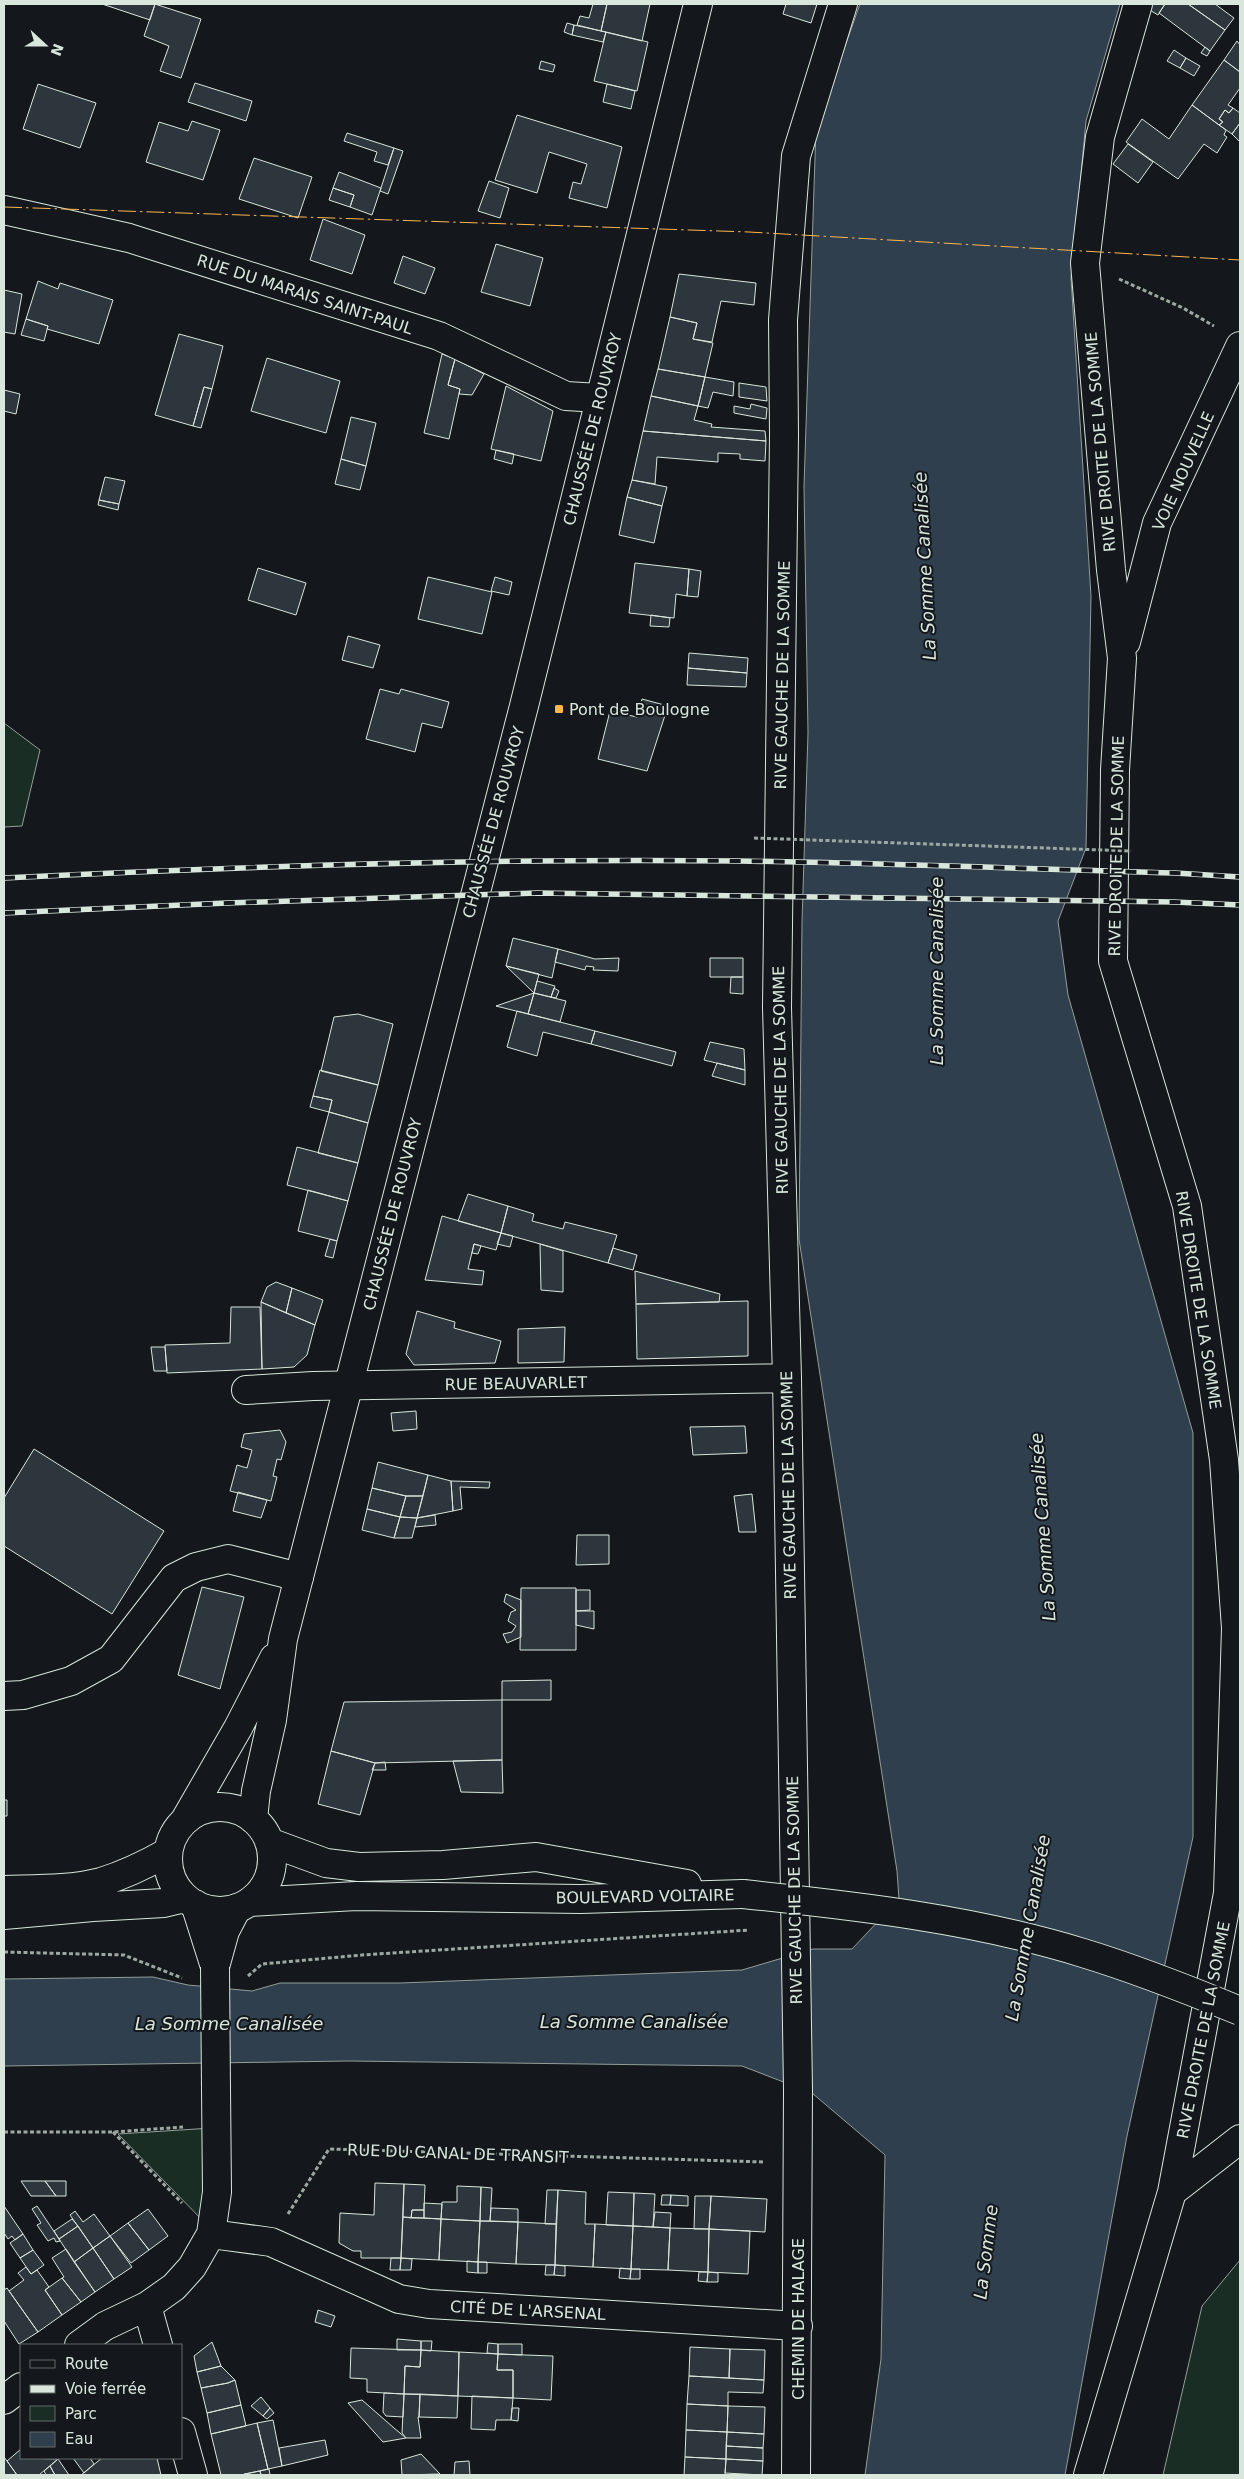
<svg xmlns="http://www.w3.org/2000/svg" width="1244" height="2479" font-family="'DejaVu Sans',sans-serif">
<rect width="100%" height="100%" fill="#14181c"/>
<path fill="#1a2d24" stroke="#939e99" d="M4,723L40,750L22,826L4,827Z
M212,2128V2230L118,2134Z
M1240,2260V2475H1163L1202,2306Z"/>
<path fill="#2f3f4d" stroke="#939e99" d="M860,4H1120L1086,121L1071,278L1091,596L1086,848L1058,921L1068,995L1193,1433V1837L1127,2136L1065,2475H865L881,2359L885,2155L812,2093L742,2066L349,2061L4,2066V1979L153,1977L188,1985L252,1991L280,1983H400L742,1970L813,1949H852L899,1899L897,1871L799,1239L802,922L808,733L804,486L816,128Z"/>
<path fill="#2c363c" stroke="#d8e6dc" d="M102,4H155L150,20Z
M155,4L201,19L181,78L160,71L169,46L144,36Z
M593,4H607L601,31L577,25L580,16L589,18Z
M607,4H650L642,41L601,31Z
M786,4H817L811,23L783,14Z
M1149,4H1165L1158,15L1148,9Z
M1165,4H1188L1225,30L1210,51L1159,13Z
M1188,4H1215L1234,18L1225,30Z
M567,23L574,25L572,35L564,32Z
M574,25L606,32L603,42L572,35Z
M606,32L648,42L637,91L594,81Z
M1237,41L1240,45V72L1224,60Z
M1205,47L1210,51L1207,56L1201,53Z
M1174,50L1186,58L1180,68L1167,61Z
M1186,58L1200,66L1194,76L1180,68Z
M1224,60L1240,72V88L1228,105L1233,108L1229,113L1225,110L1219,119L1223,122L1219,125L1192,105Z
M541,61L555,65L553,72L539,69Z
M195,83L252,101L246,121L188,102Z
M38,84L96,103L80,148L23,129Z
M607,84L635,91L631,109L603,102Z
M1192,105L1226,130L1224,135L1227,137L1217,153L1204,144L1178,179L1126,142L1142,119L1169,139Z
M1233,108L1240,113V123L1232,134L1219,125L1223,122L1219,119L1225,110L1229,113Z
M517,115L622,147L607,208L569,198L573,182L581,184L587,164L549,152L537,193L495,180Z
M192,121L220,130L203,180L146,162L159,122L188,131Z
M1240,123V142L1232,134Z
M347,133L394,148L388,165L374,161L377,152L344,141Z
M1128,144L1153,162L1138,183L1113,164Z
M394,148L403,151L388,194L380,191Z
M254,158L312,177L298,218L239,199Z
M339,172L381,188L372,215L350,207L354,195L333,188Z
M489,181L509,188L500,218L478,211Z
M333,188L354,195L350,207L329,200Z
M323,219L365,235L352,274L310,260Z
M496,244L543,258L530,306L481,292Z
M403,256L435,268L425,294L394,283Z
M679,274L756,283L754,305L721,301L712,342L693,339L697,323L670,317Z
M38,281L58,289L60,283L113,300L99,344L47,329L48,326L26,319Z
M4,290L22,294L15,334L4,332Z
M670,317L697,323L693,339L713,343L705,377L658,369Z
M26,319L48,326L44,341L21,335Z
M179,334L223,346L212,389L204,387L193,426L155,415Z
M442,354L455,359L448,385L460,389L449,439L424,433Z
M267,358L340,381L326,433L251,411Z
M455,359L484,374L472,395L459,394L460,389L448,385Z
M658,369L705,377L698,406L651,396Z
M705,377L734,382L733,396L713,392L708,408L698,406Z
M739,383L766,387L767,401L739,397Z
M506,386L553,411L541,461L491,449Z
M204,387L212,389L201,428L193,426Z
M4,390L20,394L16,414L4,411Z
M651,396L698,406L694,420L712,424L711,427L765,431L766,441L643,431Z
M751,404L767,408L766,419L734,413V406L750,409Z
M351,417L376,423L366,466L341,459Z
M643,431L766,441L765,461L740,459V454L718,453V462L657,457L655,484L632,480Z
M496,450L514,454L512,464L494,459Z
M341,459L366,466L360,490L335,484Z
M105,477L125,481L119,504L99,500Z
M632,480L667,487L662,506L627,497Z
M627,497L662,506L654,543L619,535Z
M99,500L119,504L118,510L98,505Z
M635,563L689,569L687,596L676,594L674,618L629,613Z
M258,568L306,583L296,615L248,600Z
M689,569L701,571L698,597L687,596Z
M428,577L492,592L482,634L418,619Z
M495,577L512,582L509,595L491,591Z
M651,615L670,618L669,627L650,626Z
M348,636L380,645L373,668L342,660Z
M689,653L748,658L747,673L688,668Z
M688,668L747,673L746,687L687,685Z
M380,689L399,694L401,689L449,702L442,728L422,723L415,752L366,739Z
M642,699L668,706L647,771L598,759L610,711L637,717Z
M513,938L558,949L552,978L506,966Z
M558,949L595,959L619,958L618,971L593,970L594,967L586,966L585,970L555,962Z
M710,958H743V977H710Z
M506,966L539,974L534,993Z
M731,977H743V994L730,993Z
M537,981L555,986L551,997L534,993Z
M554,988L559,991L556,998L551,997Z
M534,993L528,1014L496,1006Z
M534,993L566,1001L560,1022L528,1014Z
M517,1011L595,1031L591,1044L543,1032L537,1056L507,1047Z
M358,1014L393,1024L378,1085L321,1071L334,1017Z
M595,1031L676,1052L672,1066L591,1044Z
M710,1042L744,1049L745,1070L704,1060Z
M717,1063L745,1070V1085L712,1076Z
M320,1070L378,1085L368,1123L329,1112L332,1100L313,1096Z
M313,1096L332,1100L329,1112L310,1107Z
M329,1112L368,1123L358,1163L318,1153Z
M297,1147L358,1163L348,1201L287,1185Z
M308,1190L348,1201L337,1241L298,1231Z
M468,1194L508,1206L501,1233L458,1221Z
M508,1206L534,1214L532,1221L563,1229L565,1222L617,1235L608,1263L501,1233Z
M442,1216L501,1233L496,1250L474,1244L468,1269L484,1271L482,1285L425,1280Z
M501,1233L513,1236L510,1247L497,1244Z
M330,1239L337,1241L333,1258L325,1256Z
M474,1244L481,1246L478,1254L472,1253Z
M540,1244L563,1251V1292L541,1290Z
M613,1248L637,1255L633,1270L608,1263Z
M635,1271L720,1294L719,1302L636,1304Z
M276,1282L292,1288L286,1313L261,1302L267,1287Z
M292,1288L323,1300L315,1325L286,1313Z
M748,1301V1356L637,1359L636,1304Z
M261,1302L315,1325L307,1355L294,1367L262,1369Z
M231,1307H260L262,1369L167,1373L165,1345L230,1343Z
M417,1311L455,1322L454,1328L501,1341L495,1363L414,1365L406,1354Z
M565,1327L564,1362L518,1363V1329Z
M151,1347H165L167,1371H154Z
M416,1411L417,1429L393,1431L391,1413Z
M745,1426L747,1453L693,1455L690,1427Z
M280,1430L286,1442L281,1460L277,1459L273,1476L277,1477L271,1501L230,1491L237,1465L247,1468L252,1450L241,1447L244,1434Z
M34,1449L164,1531L112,1614L4,1546V1498Z
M378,1462L428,1475L423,1496H406L372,1488Z
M428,1475L451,1481L453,1511L417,1518Z
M451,1481L490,1482L489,1488L460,1487L462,1509L453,1511Z
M372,1488L406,1496L400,1517L367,1509Z
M238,1492L267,1500L261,1518L233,1511Z
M752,1494L756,1532H739L734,1496Z
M406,1496H423L417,1518L400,1517Z
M367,1509L400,1517L394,1538L362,1530Z
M435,1515L436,1525L415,1527L417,1518Z
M400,1517L417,1518L412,1538H394Z
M577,1535H609V1564L576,1565Z
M202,1587L244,1597L220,1689L178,1675Z
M521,1588H576V1650H520Z
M576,1590H590V1610L576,1611Z
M506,1594L521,1600V1637L507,1643L503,1634L512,1632L516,1626L508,1621L511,1612L516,1610L504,1602Z
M576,1611H594V1629L576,1625Z
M551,1680V1700H502V1681Z
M502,1700V1760L375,1763L331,1751L344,1702Z
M331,1751L375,1763L360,1815L318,1804Z
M502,1760L503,1793L461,1792L453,1761Z
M385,1762L386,1770H372L375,1763Z
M4,1800H7V1816H4Z
M21,2181H45L56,2196H31Z
M45,2181H66V2196H56Z
M375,2183L404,2184L401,2258H361V2251H353L339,2243L340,2213L374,2215Z
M404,2184L425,2185L424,2210H412L411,2218L403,2217Z
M457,2186L481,2187L480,2221L441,2219L442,2202H457Z
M481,2187L492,2188L490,2221H480Z
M547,2190H558L556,2224H545Z
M558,2190L586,2192L585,2224H595L593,2267L555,2265Z
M608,2192L634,2193L633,2226L606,2225Z
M634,2193L655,2194L653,2227L633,2226Z
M662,2195H671L670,2205H661Z
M671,2195L688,2196V2206L670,2205Z
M695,2196H711L709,2229H694Z
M711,2196L767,2199L765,2232L709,2229Z
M424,2203L442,2204L441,2219L424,2218Z
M4,2206L23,2234L15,2240L12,2236L8,2239L4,2233Z
M37,2206L59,2239L60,2241L56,2242L54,2238L48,2241L37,2225L41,2223L32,2209Z
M491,2208L518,2209V2222L490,2221Z
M148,2209L168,2236L149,2250L128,2223Z
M412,2210H424V2218H411Z
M75,2211L83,2222L94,2214L110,2236L93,2248L70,2215Z
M655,2212L671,2213L670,2228L653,2227Z
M403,2217L441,2219L439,2260L401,2258Z
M72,2219L78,2226L59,2239L54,2231Z
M441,2219L480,2221L478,2262L439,2260Z
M480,2221L518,2222L516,2264L478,2262Z
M518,2222L556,2224L555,2265L516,2264Z
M128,2223L149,2250L131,2263L110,2236Z
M595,2224L633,2226L631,2269L593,2267Z
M78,2226L93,2248L74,2262L59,2239Z
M633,2226L670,2228L668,2270L631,2269Z
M670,2228L709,2229L708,2272L668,2270Z
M709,2229L750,2231L748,2274L708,2272Z
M23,2234L33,2250L20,2258L10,2243Z
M110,2236L132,2267L114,2279L93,2248Z
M93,2248L114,2279L95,2292L74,2262Z
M66,2249L95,2292L81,2302L62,2278L64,2277L52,2258Z
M33,2250L44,2265L31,2274L20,2258Z
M391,2258H401L400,2270H390Z
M401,2258L412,2259L411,2270H400Z
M467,2261L478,2262V2273L467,2272Z
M478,2262H487V2273H478Z
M546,2265H555L554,2275H545Z
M555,2265L565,2266V2276L554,2275Z
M26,2267L31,2274L37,2270L49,2287L45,2290L62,2315L38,2332L9,2291L24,2280L18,2273Z
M620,2268L631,2269L630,2279L619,2278Z
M631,2269H640V2279H630Z
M699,2272H708L707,2282L698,2281Z
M708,2272L718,2273V2282H707Z
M62,2278L81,2302L62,2315L45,2290Z
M7,2288L38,2332L19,2344L4,2321V2290Z
M318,2310L335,2316L331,2327L315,2322Z
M397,2339L421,2341V2350H397Z
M421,2341H432L431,2351L421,2350Z
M212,2342L221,2366L197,2372L194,2356Z
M488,2343L498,2344V2354L487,2353Z
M498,2344H522V2355L498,2354Z
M690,2347L730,2349L729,2378L689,2376Z
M351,2348L421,2350L420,2367L405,2366L404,2394L367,2392V2379L350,2378Z
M730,2349L765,2350L764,2380L729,2378Z
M421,2350L459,2352L458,2396L404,2394L405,2366L420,2367Z
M459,2352L498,2354L497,2370H513V2398L458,2396Z
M498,2354L553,2356L551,2400L513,2398V2370H497Z
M221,2366L235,2380L228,2383L201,2388L197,2372Z
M689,2376L764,2380L763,2393L728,2392V2406L687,2404Z
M235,2380L241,2405L207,2413L201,2388L228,2383Z
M384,2393L404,2394L403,2417L386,2416L383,2412Z
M404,2394H420L419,2417H418L421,2438H406L402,2433Z
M420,2394L458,2396L457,2418L419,2417Z
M472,2396L513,2398L511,2420H496L495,2430L471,2429Z
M261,2397L270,2408L263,2416L251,2406Z
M362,2400L394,2428L406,2438L383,2442L348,2403Z
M687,2404L728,2406L727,2432L686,2430Z
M241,2405L246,2426L211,2434L207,2413Z
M728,2406L765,2407L764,2434L727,2432Z
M270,2408L274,2413L267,2419L263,2416Z
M512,2408H519L518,2421L511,2420Z
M273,2420L282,2466L268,2469L257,2423Z
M257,2423L268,2469L241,2475H221L211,2434Z
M686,2430L727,2432L726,2459L685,2457Z
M727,2432L764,2434L763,2448L726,2446Z
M325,2440L328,2455L282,2466L279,2448Z
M726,2446L763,2448V2461L726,2459Z
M21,2449V2458L58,2459L39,2475H17L7,2461Z
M421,2454L440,2474L402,2475L401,2460Z
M4,2457L7,2461L17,2475H4Z
M685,2457L726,2459L725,2475H684Z
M73,2458H90L94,2464L84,2473Z
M102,2458H157L161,2475H81Z
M58,2459L69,2475H55L50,2466Z
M726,2459L763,2461L762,2475L725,2473Z
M469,2461L470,2475H454L455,2462Z
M50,2466L55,2475H46L44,2471Z
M269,2469L270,2475H261L260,2471Z
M260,2471L261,2475H244V2474Z"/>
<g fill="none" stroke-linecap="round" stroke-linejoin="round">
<g stroke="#d8e6dc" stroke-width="30">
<path id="minor" d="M4,210L129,238L439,336L566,396L599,398
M1126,642L1157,523L1240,346
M246,1390L313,1386L787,1378
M4,1696L23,1695L71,1681L111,1659L174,1578L196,1567L228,1559L299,1577
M195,1904L215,1967
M215,1967L225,1931L237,1908
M1172,2192L1240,2139
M211,2234L271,2242L399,2299L429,2304L798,2326
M147,2306L158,2345
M79,2345L105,2326L147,2306L174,2287L192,2267L211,2234L217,2192L216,2089
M4,2400L21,2387
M181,2432L193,2475
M796,2475L798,2090L787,1378L777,1007L784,435L783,320L796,156L843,4
M1088,2475L1172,2192L1228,1893L1236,1628L1224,1460L1187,1206L1113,961L1115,770L1122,658L1111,570L1085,263L1100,137L1138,4"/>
</g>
<g stroke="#d8e6dc" stroke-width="30">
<path id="major" d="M168 1859a52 52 0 1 1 104 0a52 52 0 1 1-104 0Z
M253,1819L256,1791L272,1720L283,1639L524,706L698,4
M185,1820L238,1728L274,1658
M269,1842L326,1863L359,1867L443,1865L536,1857L687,1884
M4,1890C35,1889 70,1890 101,1882C124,1875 147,1864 168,1852
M249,1902L356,1896L581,1899L743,1894
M4,1915L93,1907L164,1903L185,1898"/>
</g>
<path stroke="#9da8a2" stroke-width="3" stroke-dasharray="4 2.5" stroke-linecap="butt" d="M1119,279L1183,308L1214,326
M4,1952L124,1955L182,1978
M248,1976L262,1964L362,1955L749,1930
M4,2132H113L183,2127
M113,2132L182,2203
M288,2214L329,2149L765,2162"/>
<use href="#minor" stroke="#14181c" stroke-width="28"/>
<use href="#major" stroke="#14181c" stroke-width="28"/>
<g stroke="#d8e6dc" stroke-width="5.5">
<path id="rail" d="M4,878C249,866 494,858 739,861C884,863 1029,869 1175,873L1240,877
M4,913L227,903L537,893L1174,902L1240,905"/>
</g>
<use href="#rail" stroke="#14181c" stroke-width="4" stroke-dasharray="11" stroke-linecap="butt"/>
<g stroke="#d8e6dc" stroke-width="30" stroke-linecap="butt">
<path id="minor-bridge" d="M215,1967L216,2089"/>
</g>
<g stroke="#d8e6dc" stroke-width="30" stroke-linecap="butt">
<path id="major-bridge" d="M743,1894C857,1906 973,1919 1083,1953C1136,1969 1189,1990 1240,2011"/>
</g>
<path stroke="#9da8a2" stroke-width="3" stroke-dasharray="4 2.5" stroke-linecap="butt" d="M754,838L1131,851"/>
<use href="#minor-bridge" stroke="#14181c" stroke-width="28"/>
<use href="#major-bridge" stroke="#14181c" stroke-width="28"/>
<path stroke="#ffb74d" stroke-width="1" stroke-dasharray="18 4 2.5 4" stroke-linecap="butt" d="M4,207L749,232L1240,260"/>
</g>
<rect fill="#ffb74d" stroke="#14181c" stroke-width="2" x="554" y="704" width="10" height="10" rx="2.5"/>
<g text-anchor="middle" stroke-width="4" stroke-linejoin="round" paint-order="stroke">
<g font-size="16" fill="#d8e6dc" stroke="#14181c">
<text transform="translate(305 294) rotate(18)" y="6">RUE DU MARAIS SAINT-PAUL</text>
<text transform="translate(592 429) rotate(-76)" y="6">CHAUSSÉE DE ROUVROY</text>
<text transform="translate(1100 442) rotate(-95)" y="6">RIVE DROITE DE LA SOMME</text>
<text transform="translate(1183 471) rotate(-66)" y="6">VOIE NOUVELLE</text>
<text transform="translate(782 675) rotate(-89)" y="6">RIVE GAUCHE DE LA SOMME</text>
<text transform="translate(493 822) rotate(-75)" y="6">CHAUSSÉE DE ROUVROY</text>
<text transform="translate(1116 846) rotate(-89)" y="6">RIVE DROITE DE LA SOMME</text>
<text transform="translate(780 1080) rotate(-91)" y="6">RIVE GAUCHE DE LA SOMME</text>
<text transform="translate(392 1214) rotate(-76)" y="6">CHAUSSÉE DE ROUVROY</text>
<text transform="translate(1199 1300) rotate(81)" y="6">RIVE DROITE DE LA SOMME</text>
<text transform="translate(516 1383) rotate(-1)" y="6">RUE BEAUVARLET</text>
<text transform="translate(788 1485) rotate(-91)" y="6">RIVE GAUCHE DE LA SOMME</text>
<text transform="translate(794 1890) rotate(-91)" y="6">RIVE GAUCHE DE LA SOMME</text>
<text transform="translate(645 1896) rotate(-1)" y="6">BOULEVARD VOLTAIRE</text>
<text transform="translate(1203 2030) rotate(-79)" y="6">RIVE DROITE DE LA SOMME</text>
<text transform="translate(458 2153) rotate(2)" y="6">RUE DU CANAL DE TRANSIT</text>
<text transform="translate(528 2310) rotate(3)" y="6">CITÉ DE L'ARSENAL</text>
<text transform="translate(798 2319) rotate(-90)" y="6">CHEMIN DE HALAGE</text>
</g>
<g font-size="16" fill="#d8e6dc" stroke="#14181c" text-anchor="start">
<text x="569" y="715">Pont de Boulogne</text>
</g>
<g font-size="18" font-style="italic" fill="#d8e6dc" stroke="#14181c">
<text transform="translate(925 566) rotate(-93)" y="6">La Somme Canalisée</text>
<text transform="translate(937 971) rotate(-90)" y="6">La Somme Canalisée</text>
<text transform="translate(1043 1527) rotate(-94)" y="6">La Somme Canalisée</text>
<text transform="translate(1028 1928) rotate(-80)" y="6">La Somme Canalisée</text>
<text x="634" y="2028">La Somme Canalisée</text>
<text x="229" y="2030">La Somme Canalisée</text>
<text transform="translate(986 2252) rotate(-83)" y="6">La Somme</text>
</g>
</g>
<rect width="1244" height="2479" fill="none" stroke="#d8e6dc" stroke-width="10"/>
<rect x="20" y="2344" width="162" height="115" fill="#14181c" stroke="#626a69"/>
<rect x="30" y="2360" width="25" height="8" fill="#14181c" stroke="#626a69"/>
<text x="65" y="2369" font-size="15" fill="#d8e6dc">Route</text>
<rect x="30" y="2385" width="25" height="8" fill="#d8e6dc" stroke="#626a69"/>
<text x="65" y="2394" font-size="15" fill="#d8e6dc">Voie ferrée</text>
<rect x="30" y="2406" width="25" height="15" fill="#1a2d24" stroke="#626a69"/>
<text x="65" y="2419" font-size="15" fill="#d8e6dc">Parc</text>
<rect x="30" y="2432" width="25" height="15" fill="#2f3f4d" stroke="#626a69"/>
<text x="65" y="2444" font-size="15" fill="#d8e6dc">Eau</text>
<g transform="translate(45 45) rotate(111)" stroke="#14181c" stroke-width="4" paint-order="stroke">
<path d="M0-4L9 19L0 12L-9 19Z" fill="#d8e6dc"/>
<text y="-8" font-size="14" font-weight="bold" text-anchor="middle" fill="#d8e6dc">N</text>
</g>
</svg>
